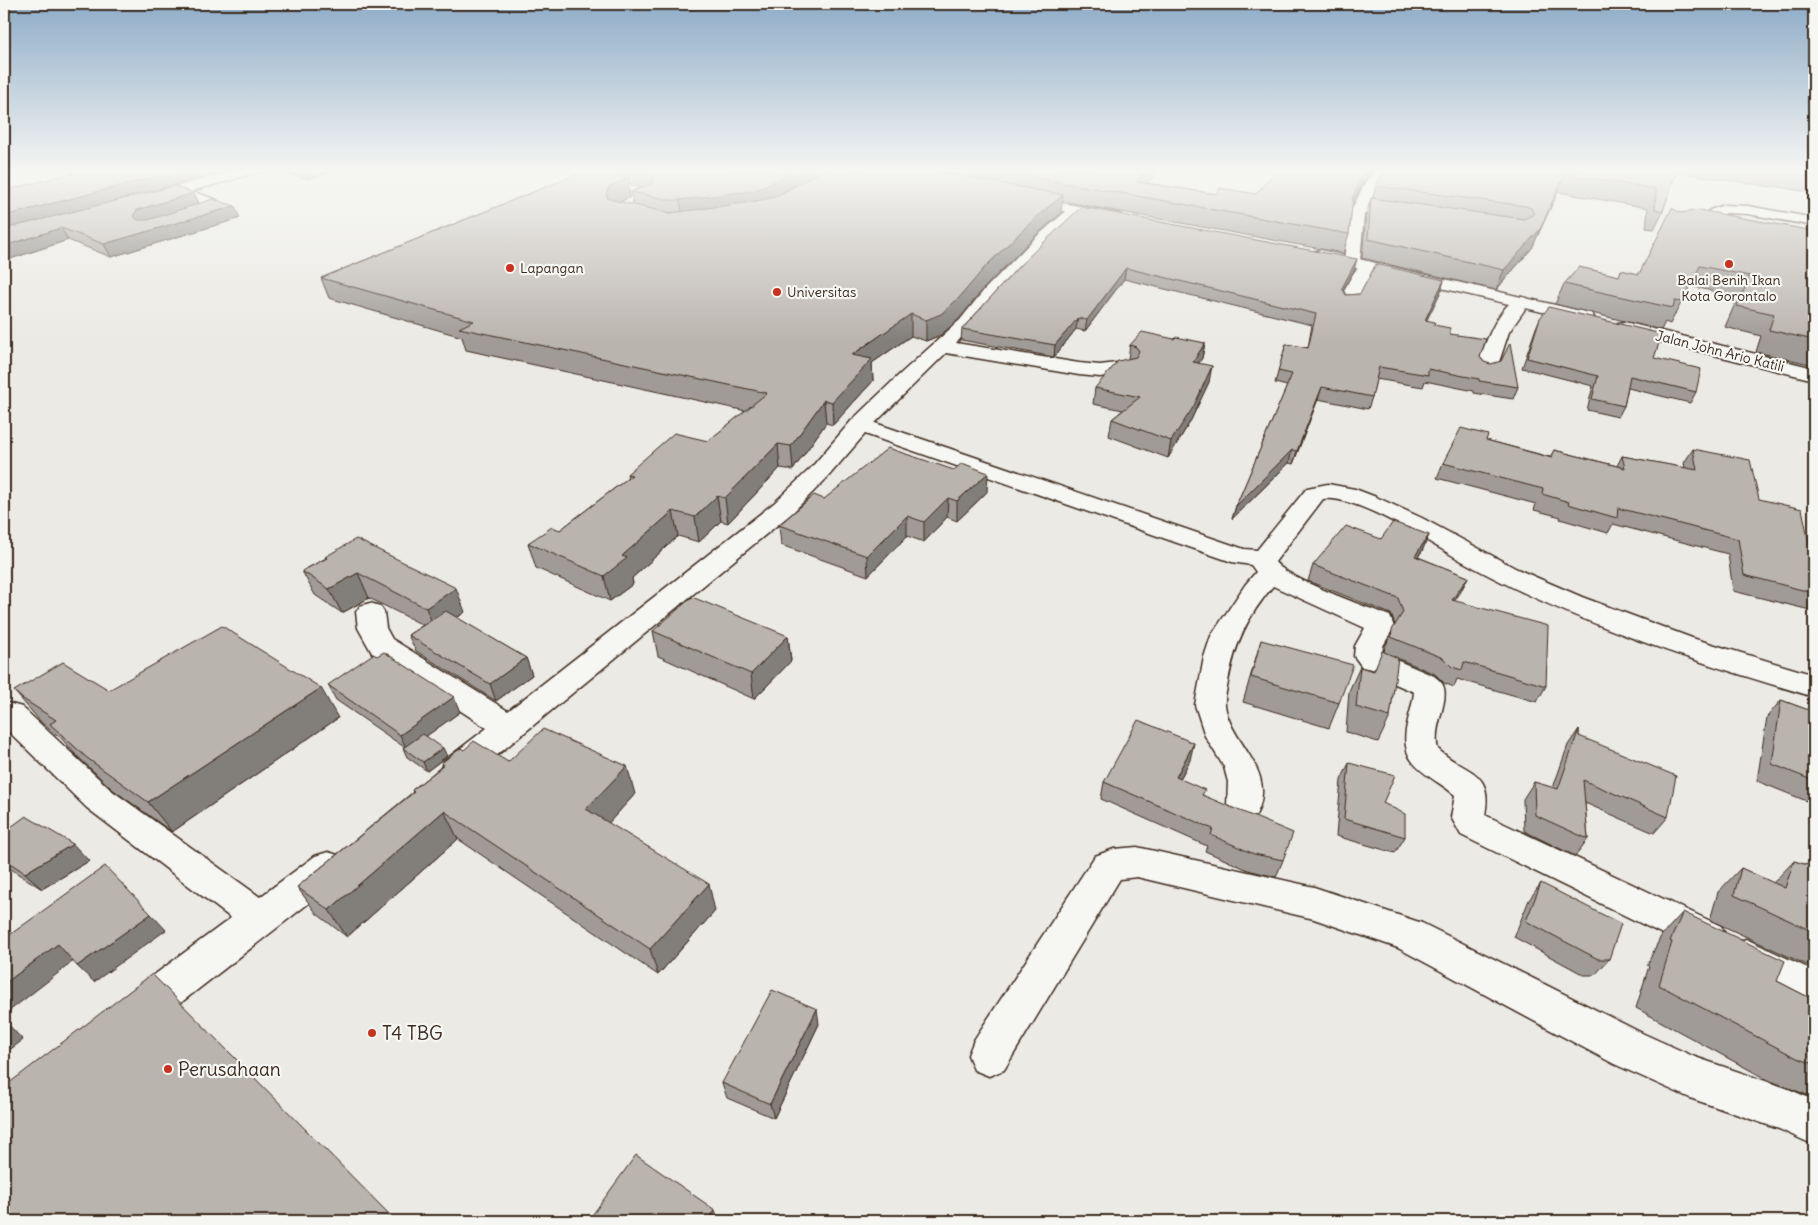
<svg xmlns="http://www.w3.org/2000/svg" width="1818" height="1225" font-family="Delius,sans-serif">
<rect width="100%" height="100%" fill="#ebeae5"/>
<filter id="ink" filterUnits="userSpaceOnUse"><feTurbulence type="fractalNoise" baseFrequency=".02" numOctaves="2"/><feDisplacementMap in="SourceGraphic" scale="10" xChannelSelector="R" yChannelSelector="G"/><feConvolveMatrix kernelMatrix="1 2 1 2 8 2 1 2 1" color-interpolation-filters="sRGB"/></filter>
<g filter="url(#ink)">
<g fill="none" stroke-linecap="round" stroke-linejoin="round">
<g stroke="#3b2a1e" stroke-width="3">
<path id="minor" d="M1377,169H1392L1379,183L1368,206L1404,211L1409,212L1411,215L1409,218L1404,219L1364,214L1360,262L1358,265H1346L1344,262L1349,215L1366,181Z
M180,187L217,200L219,207C213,215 191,222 181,219L179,216L181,213L205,205L175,194L173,191L175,188Z
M1724,205L1748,206L1814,218V226L1748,214L1726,213L1710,224L1681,229L1676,227L1673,224L1676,221L1701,217L1710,210Z
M1076,206L1081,207L1083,210L1081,213C1052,239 1025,266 999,294C984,311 972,328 956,343L1079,363L1100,365L1125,362L1132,364L1135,368L1132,372L1100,377L1079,375L946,353L875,423L1244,549L1257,550L1307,488L1328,484L1355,489L1376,497L1422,518L1517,569L1582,597L1692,638L1814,675V697C1693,661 1571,622 1460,560C1430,543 1356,494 1323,499L1275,562C1289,580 1365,606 1390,616L1394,627L1383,646L1382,654L1434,676C1438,679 1443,683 1444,688C1448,705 1432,728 1438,749C1464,774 1494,768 1485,815L1721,926L1727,938L1721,950L1708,955L1695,950L1461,835L1451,817L1455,795C1432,775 1400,768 1406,730C1408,717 1413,705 1414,692L1365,671L1354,656L1355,646L1365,628L1273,586C1247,617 1235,643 1228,682C1227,689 1224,698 1225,705C1230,744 1279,770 1256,815L1244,819L1232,815L1227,805L1228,782L1224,767L1205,736L1195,705L1204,657L1211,636L1245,585L1256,572L1251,565L1232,562L865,434L826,479L792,513L468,779L456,783L444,779L440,770L444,761L487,728L372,653L358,628L356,612L360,606L370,603L380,606L384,612L386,628L392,639L508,711L774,503L810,469L852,420L899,375L960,320L985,289L1035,238L1071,207Z
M1368,261L1374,263L1376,266C1368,278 1363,292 1355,304L1349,305L1343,304L1340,300C1346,288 1354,265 1368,261Z
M1521,297L1527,298L1530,302L1509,332L1497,368L1494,372L1487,374L1480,372L1477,368C1483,348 1499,302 1521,297Z
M4,702L22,707L111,790L260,897L315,856L328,852L341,856L346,867L341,878L151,1026L137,1031L123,1026L117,1012L123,998L231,918L87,808L4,727Z
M1137,847L1314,887L1422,923L1644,1034L1695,1057L1786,1088L1814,1100V1145L1779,1129L1690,1098L1614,1064L1398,948L1314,919L1137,877L1120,879L1004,1070L989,1076L974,1070L968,1055L974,1040L1095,856L1114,849Z
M1746,939L1814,971V1010L1732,970L1727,957L1732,944Z"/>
</g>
<g stroke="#3b2a1e" stroke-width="3">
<path id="secondary" d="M239,169H261L259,172L153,202H143L141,199L143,196Z"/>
</g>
<g stroke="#3b2a1e" stroke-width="3">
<path id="primary" d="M1025,196L1116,213L1121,214L1123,217L1121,220L1116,221L1020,203L1018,200L1020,197Z
M1320,250L1585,312L1591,313L1594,317L1591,321L1585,322L1314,258L1312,255L1314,252Z
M1624,322L1814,368V380L1618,331L1615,327L1618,323Z"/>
</g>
<use href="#minor" fill="#f6f6f2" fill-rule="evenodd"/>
<use href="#secondary" fill="#f6f6f2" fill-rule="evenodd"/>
<use href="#primary" fill="#f6f6f2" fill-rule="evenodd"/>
</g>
<path fill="#a09b96" stroke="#3b2a1e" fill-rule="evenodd" d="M74,169H232L116,200L194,193L199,203L240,218L111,257L68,240L4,261V191L70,174L69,172L76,170Z
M263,169H339L308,179Z
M590,169H1159L1147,183L1216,194H1256L1278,169H1374L1364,180L1352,206L1349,234L1343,253L1062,201L1061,213L1034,237L984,288L959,319L941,335L926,341L911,336L872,363L873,381L833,425L826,423L793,470L780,468L728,523L721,521L699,542L678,536L632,578L633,584L610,601L536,568L528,543L560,530L628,478L627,474L708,441L746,411L466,350L462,337L329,298L321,278ZM630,185L640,188L631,192L633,205L620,202L630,197L628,187Z
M1385,169H1814V193L1773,186L1772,187L1676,172L1663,211L1654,229L1646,228L1648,208L1558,192L1532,248L1496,290L1362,258L1366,216L1371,198H1373L1376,186Z
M1681,213L1814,231V365L1756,352L1761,336L1725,327L1738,297L1690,286L1670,324L1665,322L1661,330L1555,304L1564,284L1639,274Z
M1021,264L1354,270L1343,290L1346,295L1360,294L1444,280L1441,291L1426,321L1450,334L1480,357L1484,362L1518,387L1513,399L1474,393V391L1425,381L1423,387L1376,379L1372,397L1368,409L1318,399L1293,464L1289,463L1232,519L1236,506L1287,386L1275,383L1286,344L1308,348L1312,325L1124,279L1085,331L1076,329L1054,357L961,340L962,329Z
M1540,318L1654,358L1696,392L1690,403L1628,388L1624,406L1618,417L1587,410L1593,386L1522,368L1536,328Z
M1174,339L1205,343L1202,358L1198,364L1209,382L1190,422L1168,458L1109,436L1112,419L1123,410L1093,404L1095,388L1128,359L1130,345Z
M1486,440L1550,457L1554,450L1617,466L1622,456L1685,468L1684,463L1693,449L1759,499L1814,562V611L1733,591L1728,554L1613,524L1608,533L1560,519L1561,517L1534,510L1536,504L1437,478L1443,463Z
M987,492L957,521L947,517L924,542L907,536L868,576L781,545L779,525L824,499Z
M1429,535L1422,551L1418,557L1468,577L1460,593L1454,601L1546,686L1537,702L1457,679L1454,687L1444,683L1435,674L1397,658L1390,717L1378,742L1346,732L1349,691L1360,667L1374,670L1384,652L1385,647L1395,625L1391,614L1308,581L1313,565L1381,539Z
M325,557L465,612L457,618L526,658L532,675L496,701L416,651L408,635L423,625L369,598L342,613L315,595L302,571L326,558Z
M653,631L788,636L791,661L754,699L658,656Z
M1261,640L1339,703L1329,728L1243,702Z
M328,685L460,712L426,736L447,756L427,771L407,757L403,748L404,747L336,700Z
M109,690L338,718L172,832L112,789L75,754L61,738L49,729L40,721L14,691Z
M1781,700L1814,712V804L1757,781L1767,717Z
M1579,729V736L1668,817L1654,833L1585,803L1588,839L1575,856L1524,831L1523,799L1534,782L1553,788L1568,745Z
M464,750L508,762L635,794L608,823L715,911L658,975L458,839L347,937L317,914L297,887L413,792L412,790L442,766L441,763Z
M1190,760L1180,779L1203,795L1283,860L1276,877L1248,870L1205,851L1207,846L1101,799L1104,782Z
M1349,763L1383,803L1405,837L1395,853L1336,836L1341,780Z
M4,832L89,861L42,889L4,865Z
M1794,861L1814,867V959L1807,965L1710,920L1718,892L1741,868L1773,883Z
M1541,883L1609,959L1595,975H1584L1514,937L1529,900Z
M1683,912L1777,981L1814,1000V1090L1807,1095L1768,1080L1636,1008L1649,966L1647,965L1661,936Z
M819,1024L774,1118L727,1098L722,1083Z"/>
<path fill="#827e7a" stroke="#3b2a1e" d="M185,169H232L4,231V216Z
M305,169H339L308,179Z
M625,169H627L630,185L628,187L630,197L612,205L606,194L609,187L619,173Z
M799,169H832L765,205L683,218L680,200Z
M1147,169H1159L1136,196V182Z
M1366,169H1374L1364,180L1347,214L1353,196Z
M1565,174L1532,248L1496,290L1504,270Z
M194,193L199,205L140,228L133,216L137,210Z
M1063,195L1061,213L1034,237L984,288L959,319L941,335L926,341V320L985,267L1035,218Z
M235,206L240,218L111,257L104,244Z
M61,228L68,240L4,261V246Z
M1357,259L1354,270L1338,299L1342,288Z
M1126,268L1124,279L1085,331L1087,320Z
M1444,280L1441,291L1421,332L1425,320Z
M911,314V336L872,363L873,381L833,425L832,402L852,355Z
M1078,318L1076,329L1054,357L1055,345Z
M1205,343L1202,358L1189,378L1193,362Z
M1212,366L1209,382L1190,422L1168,458L1171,441Z
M1322,387L1318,399L1293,464L1297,451Z
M824,400L826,423L793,470L791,446Z
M778,444L780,468L728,523L725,498Z
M1292,450L1289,463L1232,519L1236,506Z
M988,473L987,492L957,521V501Z
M717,496L721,521L699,542L695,517Z
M948,498L947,517L924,542V522Z
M673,511L678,536L632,578L633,584L610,601L604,576L622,556Z
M907,516V536L868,576L867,556Z
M1429,535L1422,551L1408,571L1415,556Z
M358,573L369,598L342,613L329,589Z
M1468,577L1460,593L1444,616L1452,600Z
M456,588L465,612L436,632L426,608Z
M788,636L791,661L754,699L751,674Z
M526,658L532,675L496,701L490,684Z
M321,688L338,718L172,832L148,802Z
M454,697L460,712L407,750L400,735Z
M1194,743L1190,760L1172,794L1176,777Z
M443,748L447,756L427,771L423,762Z
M627,766L635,794L596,837L586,809Z
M444,811L458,839L347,937L329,910Z
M73,844L89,861L42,889L25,873Z
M709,884L715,911L658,975L650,949Z
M151,914L166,930L94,982L77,966Z
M58,944L75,960L4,1015V984Z
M817,1009L819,1024L774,1118L770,1104Z
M4,1020L23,1040L4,1054Z
M715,1210L719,1221H707Z"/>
<path fill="#bab4ae" stroke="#3b2a1e" d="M79,169H185L4,216V191L73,173L69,172Z
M590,169H625L619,173L621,177L627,179L609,187L606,194L608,199L670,213L752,202L775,197L825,169H923L1063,195L1035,218L985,267L959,298L941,314L926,320L911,314L852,355L872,359L832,402L824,400L791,446L778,444L725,498L717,496L695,517L673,511L622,556L627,558L604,576L528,543L552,527L560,530L632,475L627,474L674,433L708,441L767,393L459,328L474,321L321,278Z
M631,169H799L764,187L751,191L680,200H670L631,192L651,184L654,178L651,175Z
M987,169H1147L1136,182L1216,194L1220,188L1256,194L1278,169H1366L1353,196L1349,234Z
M1385,169H1459L1466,170L1468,169H1677L1663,211L1655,209L1656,189L1565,174L1540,229L1504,270L1368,239L1371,198L1524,219L1534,214L1531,208L1525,206L1376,186Z
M1788,169H1814V173Z
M174,186L194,193L137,210L133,216L138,220H148L213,199L235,206L104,244L61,228L4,246V229Z
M1081,207L1357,259L1342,288L1346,295L1360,294L1376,264L1444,280L1425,320L1435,322L1434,325L1450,328V334L1486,339L1480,357L1484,362L1491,364L1501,361L1510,343L1518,387L1479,381V379L1428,369V375L1379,367L1372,397L1322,387L1297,451L1292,450L1236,506L1292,374L1278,371L1286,344L1308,348L1316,314L1126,268L1087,320L1078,318L1055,345L962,329L1021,264Z
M1672,208L1681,213L1699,210L1814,231V340L1769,330L1774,314L1737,306L1750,276L1700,266L1682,302L1675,301L1673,308L1564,284L1579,267L1619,276L1621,270L1639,274Z
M1549,307L1662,334L1654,358L1701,369L1696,392L1630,376L1624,406L1592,399L1598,376L1527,358L1540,318Z
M1142,332L1174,339L1176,337L1205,343L1193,362L1212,366L1194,406L1171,441L1112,419L1140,397L1095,388L1118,361L1136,357L1139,351L1136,347L1130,345Z
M1461,428L1488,435L1486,440L1552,458L1554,450L1625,468L1622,456L1697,470L1693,449L1750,460L1759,499L1802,509L1813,562H1814V593L1744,575L1738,539L1618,508L1617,518L1568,504L1569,502L1542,494L1543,489L1443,463Z
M888,448L954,470L962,463L988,473L957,501L948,498L924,522L907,516L867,556L779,525L814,495L824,499Z
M1393,522L1429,535L1415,556L1468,577L1452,600L1548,626L1546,686L1464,662L1462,670L1452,667L1443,658L1391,637L1392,630L1403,612L1398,598L1313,565L1346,526L1381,539Z
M356,539L456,588L426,608L358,573L329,589L302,571L327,558L325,557Z
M692,597L788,636L751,674L653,631Z
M446,611L526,658L490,684L408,635Z
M222,626L321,688L148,802L87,758L50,724L56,720L23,699L14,691L63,662L109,690Z
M1261,640L1353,665L1339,703L1251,677Z
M1382,651L1398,658L1390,717L1356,707L1360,667L1374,671Z
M384,652L454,697L400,735L328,685L373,654L377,656Z
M1781,700L1814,712V781L1772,764Z
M1138,720L1194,743L1176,777L1205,790L1202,795L1293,833L1283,860L1254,854L1211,835L1213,829L1104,782Z
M543,729L627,766L586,809L709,884L650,949L444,811L329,910L297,887L414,792L412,790L444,765L441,763L461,748L464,750L474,741L508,762Z
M1579,729V736L1676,776L1668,817L1583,780L1588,839L1535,815L1534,782L1558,789Z
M423,734L443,748L423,762L403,748Z
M1349,763L1395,775L1383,803L1405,814V837L1344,819Z
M26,816L73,844L25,873L4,859V832Z
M1794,861L1814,867V932L1734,895L1741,868L1785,888Z
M105,866L151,914L77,966L58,944L4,984V939Z
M1541,883L1621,924L1609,959H1598L1526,921Z
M1683,912L1785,961L1777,981L1814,1000V1064L1797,1058L1659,985L1672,942L1670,941Z
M152,974L396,1221H4V1087Z
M772,990L817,1009L770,1104L722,1083Z
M636,1155L715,1210L707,1221H588Z"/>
</g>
<linearGradient id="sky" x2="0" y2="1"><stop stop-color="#8eacc8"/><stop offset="0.5" stop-color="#f6f6f3"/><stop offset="1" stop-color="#f6f6f3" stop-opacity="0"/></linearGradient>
<rect width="1818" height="341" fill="url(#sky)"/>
<g fill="#c8321e" stroke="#f6f6f2" stroke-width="2">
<circle cx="1729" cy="264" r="5"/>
<circle cx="510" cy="268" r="5"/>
<circle cx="777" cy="292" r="5"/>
<circle cx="372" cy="1033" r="5"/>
<circle cx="168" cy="1069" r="5"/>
</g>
<g text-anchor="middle" stroke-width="4.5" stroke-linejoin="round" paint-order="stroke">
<g font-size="14" fill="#3b2a1e" stroke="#f6f6f2" text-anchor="start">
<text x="520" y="273">Lapangan</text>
<text x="1729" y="285" text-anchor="middle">Balai Benih Ikan<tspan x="1729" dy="16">Kota Gorontalo</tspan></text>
<text x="787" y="297">Universitas</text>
</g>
<g font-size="14" fill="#3b2a1e" stroke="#f6f6f2">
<text transform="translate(1720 351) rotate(14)" y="5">Jalan John Ario Katili</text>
</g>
<g font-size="19" fill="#3b2a1e" stroke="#f6f6f2" text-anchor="start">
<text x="382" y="1040">T4 TBG</text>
<text x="178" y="1076">Perusahaan</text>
</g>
</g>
<rect width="1818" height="1225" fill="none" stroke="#f6f6f2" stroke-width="20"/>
<rect x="10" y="10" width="1798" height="1205" fill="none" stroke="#3b2a1e" stroke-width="2" filter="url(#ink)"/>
</svg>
